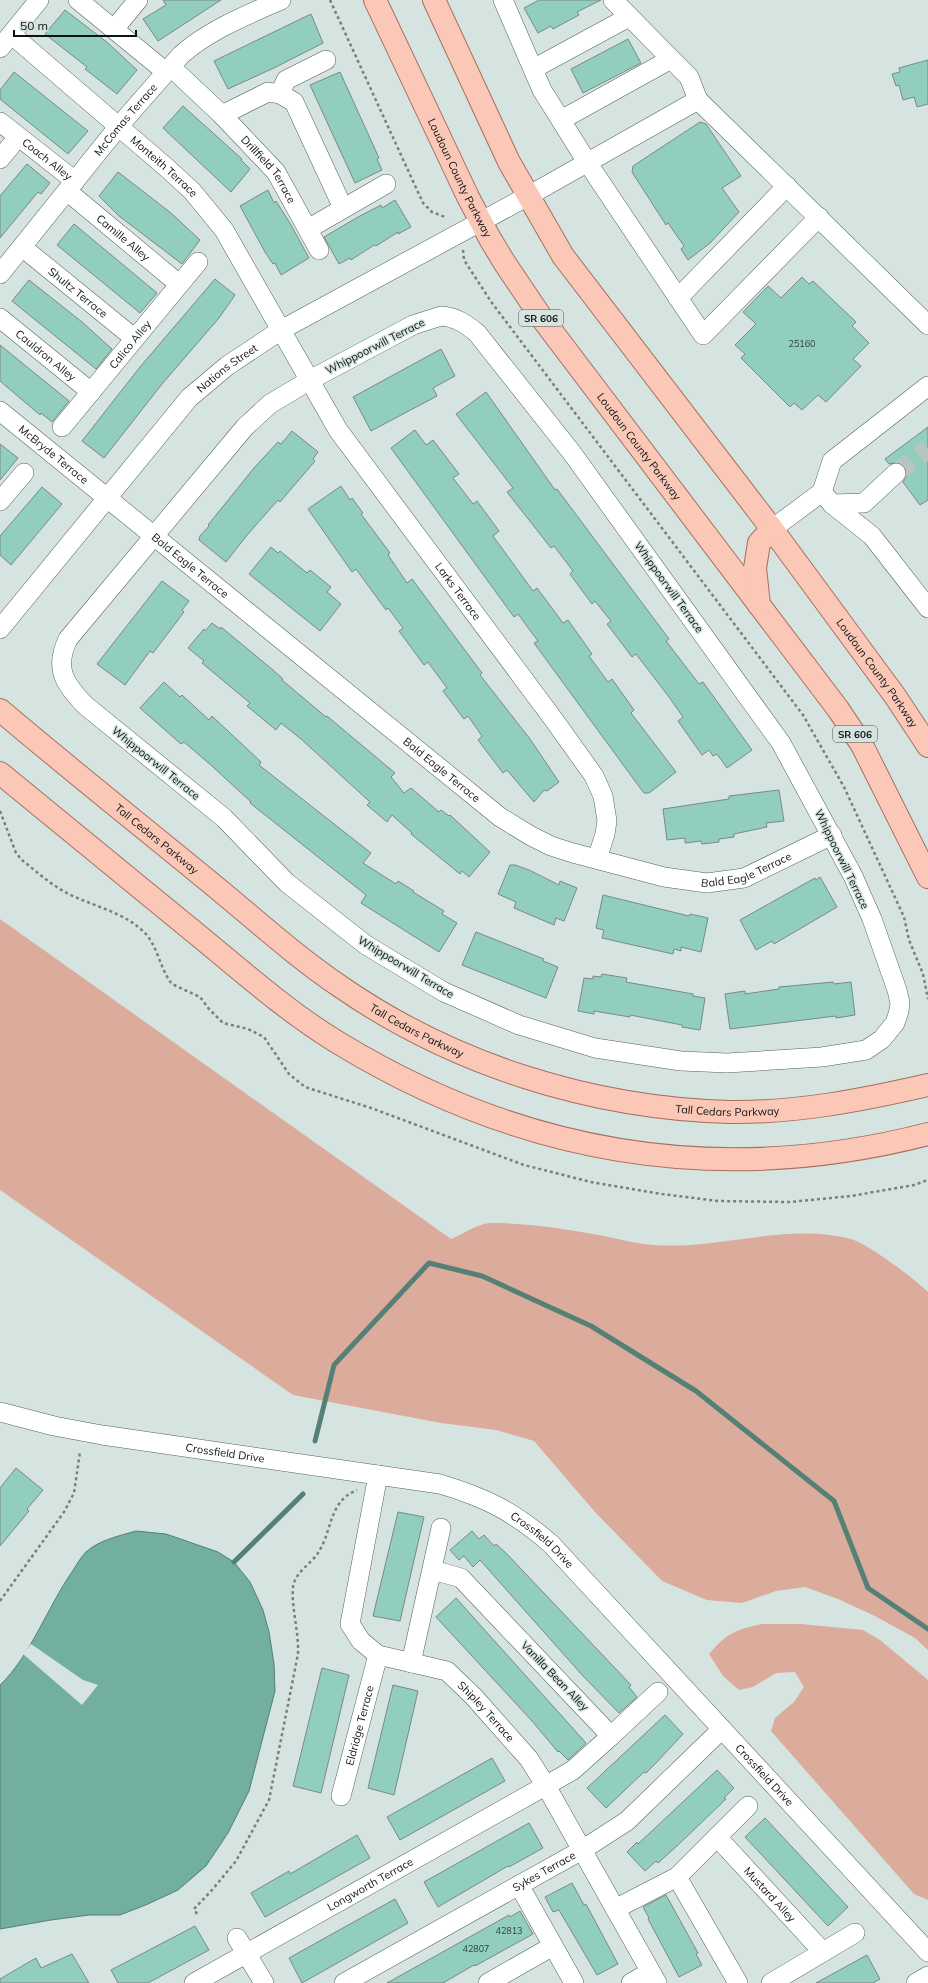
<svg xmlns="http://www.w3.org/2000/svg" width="928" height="1983" font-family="Mulish,sans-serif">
<rect width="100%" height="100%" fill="#d5e4e0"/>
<path fill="#dbab9c" d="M0,919L451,1239C461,1235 480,1223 490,1223C526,1223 562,1228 598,1235C616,1238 636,1244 654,1245C719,1250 787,1222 851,1239C868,1244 914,1278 928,1292V1650L915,1638L875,1616L838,1599L805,1587L776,1591L742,1603L707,1600L662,1581L595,1512L534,1441L496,1430L441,1423L293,1395L0,1190Z
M762,1624H801L863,1630L880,1640L928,1680V1900L914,1894L771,1731L775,1718L794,1702L804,1687L795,1672L776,1673L753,1687L739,1690L723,1676L709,1654C726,1634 736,1629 762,1624Z"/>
<path fill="#72af9f" stroke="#548075" d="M136,1531L166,1534L218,1552L234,1562L250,1582L263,1610L269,1632L274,1664L275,1691L249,1791L228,1833L206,1866L178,1890L148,1904L120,1915H89L51,1920L0,1929V1685C30,1657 48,1606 72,1572C76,1566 80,1558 86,1552C99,1540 119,1536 136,1531Z"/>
<path fill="#d5e4e0" d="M31,1644L83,1680L98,1685L82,1705L23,1654Z"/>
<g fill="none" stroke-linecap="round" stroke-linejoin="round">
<path stroke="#548075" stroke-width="5" d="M315,1441L334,1365L429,1263L482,1276L591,1326L696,1391L834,1501L868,1588L928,1629
M234,1562L303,1494"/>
</g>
<path fill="#91cebe" stroke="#7b8985" d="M163,0H221L158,41L143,19L166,5Z
M539,0H601L577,12L579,15L553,29L551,26L538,33L524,8Z
M65,10L108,43L137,70L117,94L85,69L87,67L45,34Z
M311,14L323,43L276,67L228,89L214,61Z
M628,39L641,63L583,93L571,69Z
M928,60V104L917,107L914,97L903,100L899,85L896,86L892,74L900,72L899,68Z
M14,72L88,131L68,154L0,99V90Z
M340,72L379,158L377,159L382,170L355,183L310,85Z
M183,106L242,159L241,160L250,169L231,192L163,128Z
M700,122L706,124L741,176L722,188L739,212L710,243L688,260L681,249L684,246L668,223L666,225L632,172L633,166Z
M27,164L50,183L41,194L38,192L0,238V196Z
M118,172L171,213L200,240L182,264L119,216L99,196Z
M268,190L274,203L276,201L291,225L309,258L281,275L275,263L273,264L265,252L240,206Z
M395,200L411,227L398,234V232L376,246L374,245L351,260L350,258L339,264L324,237L358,217L381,205L382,208Z
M74,224L157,293L140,313L57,245Z
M802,277L809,284L813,281L856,322L852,326L869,343L853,359L861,366L826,402L818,395L802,410L794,403L790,407L741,358L745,354L735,345L756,324L743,312L768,286L781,298Z
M215,279L235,295L219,318L162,384L104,458L82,441L140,367Z
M29,280L82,322L112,349L96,369L12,301Z
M0,345L69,401L52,422L41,413L40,415L0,381Z
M441,349L455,376L433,388L437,396L371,431L353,397Z
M486,392L555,490L557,489L669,639L666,641L699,684L703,682L752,750L727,768L717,754L713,756L709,750L702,755L678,721L683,717L669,697L636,654L632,657L607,624L611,621L595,601L592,604L570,574L573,571L554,546L551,548L507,492L513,488L456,414Z
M928,427V500L920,505L903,482L907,476L904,466L899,462L889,464L885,459Z
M415,430L426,445L433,440L459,474L453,478L473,504L477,501L499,531L493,536L533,591L537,588L563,623L568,620L592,654L589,656L608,682L612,679L634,710L631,713L676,772L649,793H644L635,781L534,643L538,641L518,614L514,617L391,448Z
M292,431L318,452L313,459L315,461L280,502L278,500L248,534L226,562L199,540L200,536L209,526L208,525L254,468L278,442L281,444Z
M0,444L18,458L0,480Z
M341,486L350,500L352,498L363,513L361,514L390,553L388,555L407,583L412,579L435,610L482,673L480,675L530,739L559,782L547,791L544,790L534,802L507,770L503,773L478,740L482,736L468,716L464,719L443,691L447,688L428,662L424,665L399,631L403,628L388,608L386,610L356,569L352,572L308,509Z
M42,487L62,504L11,565L0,555V536Z
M271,547L278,553L280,551L307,573L310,570L331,587L327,592L341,604L320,631L249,574Z
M162,581L189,601L182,610L184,612L153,653L150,651L125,685L97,664Z
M212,623L220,629L221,627L273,670L283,679L282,680L326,717L327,716L395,773L391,777L404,793L411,788L439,812L441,810L449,816L450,815L490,852L469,877L462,871L460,874L411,834L412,833L392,815L387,822L367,805L370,802L301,739L281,723L276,730L247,706L250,703L202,663L204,661L188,648L204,629L205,631Z
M164,682L180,697L182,695L209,720L212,716L261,762L259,765L371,853L363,863L396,884L398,881L414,891L413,892L444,911L442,914L457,923L439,952L361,903L366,895L250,803L251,802L212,766L184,742L181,744L140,708Z
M779,790L784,821L766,823L767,827L734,834V837L719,839V842L702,844L701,841L685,843V838L667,840L663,809L729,799V796Z
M510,865H515L529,870L559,885L560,881L577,888L564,921L556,918L554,925L514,908L516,902L498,894Z
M820,877L837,907L774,944L772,941L756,950L740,920L815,878L816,880Z
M603,895L689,916L690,914L708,918L701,952L681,947V951L674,949L673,954L602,938L604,930L596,928Z
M476,932L544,959L543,961L558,967L546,998L462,965Z
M602,974L627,978L626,982L693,994V996L705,998L700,1030L682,1027V1025L630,1015V1017L594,1011V1014L578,1011L584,978L593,979V976L601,977Z
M833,982L834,984L851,982L855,1015L836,1018V1016L730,1029L725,994L745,991V994L779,989V987Z
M16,1468L43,1490L27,1509L29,1511L0,1546V1488Z
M398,1512L424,1517L400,1621L373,1616Z
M472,1531L479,1539L484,1535L494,1546L496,1544L506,1553L631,1685L629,1687L637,1697L619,1713L583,1676L480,1560L473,1567L464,1556L459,1560L450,1550Z
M456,1598L586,1743L568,1760L559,1751L558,1752L532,1721L436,1617Z
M322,1668L349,1675L321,1793L293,1786Z
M393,1685L418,1691L394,1795L368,1788Z
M665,1715L683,1734L656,1763L646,1773L644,1772L606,1808L587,1788Z
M492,1758L505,1781L400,1840L387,1817Z
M717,1770L734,1788L724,1798L726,1799L677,1846L658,1863L656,1861L645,1871L627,1852L637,1842L638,1844Z
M765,1818L848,1907L828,1926L745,1837Z
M529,1823L543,1848L509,1867L508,1866L438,1907L424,1882Z
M357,1835L370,1858L265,1917L251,1893L289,1871L290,1874Z
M572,1883L584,1905L586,1904L618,1964L597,1975L559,1910L553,1912L545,1897Z
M666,1895L698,1953L696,1954L702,1965L679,1977L648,1919L649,1918L643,1907Z
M395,1899L408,1923L302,1983L289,1958Z
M520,1911L533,1934L475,1966L474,1965L443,1983H387L509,1915L510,1917Z
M195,1926L209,1950L148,1983H118L111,1970Z
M72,1954L89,1983H0V1979L36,1958L41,1968Z
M867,1955L880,1979L873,1983H816Z"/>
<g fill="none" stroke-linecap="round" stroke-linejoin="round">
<path stroke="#b7c5c1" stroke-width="19" stroke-dasharray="19 10" stroke-linecap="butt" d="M896,473L928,449"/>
<g stroke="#54615e" stroke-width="20">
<g id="minor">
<path d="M78,0L166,72"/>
<path d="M503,0L542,90L587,162L703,335L819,217"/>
<path d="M613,0L689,77L698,100"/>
<path d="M114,29L138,0"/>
<path id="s1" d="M12,35L167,168L192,191L224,230L338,430L554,720L594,776L603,796L607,821L605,834L597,859"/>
<path d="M0,48L39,0"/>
<path d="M171,67L222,115L268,92L280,94L294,102L343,208"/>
<path d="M533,69L629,17"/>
<path d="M280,94L286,80L326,60"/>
<path id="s2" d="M222,115L276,172L319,250"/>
<path d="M561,120L671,59"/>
<path id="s3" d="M0,122L75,181"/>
<path d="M0,159L18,137"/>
<path id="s4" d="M67,191L179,284"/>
<path d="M308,229L386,184"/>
<path id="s5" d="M22,247L134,338"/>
<path id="s6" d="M0,274L119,126L181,55C209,30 247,15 281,0"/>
<path d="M678,298L787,186"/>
<path d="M441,316C456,317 466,324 477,333L572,453L781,743L853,876L872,919L897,990L900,1003L899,1011L895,1023L882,1039L866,1050L822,1057L727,1063L681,1061L595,1048L519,1025L444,992L366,945L287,883L224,818L86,706C64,684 54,668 68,639L245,427L270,404L310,380L413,325Z"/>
<path id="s7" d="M0,318L91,392"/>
<path id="s8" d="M0,411L500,817L531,836L551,846L573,853L664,877L707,883L744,878L832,835"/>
<path id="s9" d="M62,427L198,262"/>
<path d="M822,492L832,504L872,536L928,608"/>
<path d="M0,501L24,473"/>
<path d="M832,504L864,503L896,473"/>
<path d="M772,529L822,492L832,461L928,386"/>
<path id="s10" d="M0,629L189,398L227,366L281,330L528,196L698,100L928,325"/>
<path id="s11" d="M0,1412L54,1426L102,1435L440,1484C487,1498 514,1512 551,1544L928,1952"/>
<path id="s12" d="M378,1475L350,1624L361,1641L378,1655L447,1671L474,1697L529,1759L546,1786L657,1983"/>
<path d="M411,1663L441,1528"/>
<path d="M611,1736L658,1692"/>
<path id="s13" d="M341,1796L378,1655"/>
<path id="s14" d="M717,1837L823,1952"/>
<path d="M677,1877L738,1983"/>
<path d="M519,1885L574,1983"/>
<path d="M615,1909L677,1877L748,1806"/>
<path d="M237,1938L264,1983"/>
<path id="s15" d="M194,1983L561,1777L573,1770L611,1736L461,1578L433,1570"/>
<path id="s16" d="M344,1983L582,1850L627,1821L722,1729"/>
<path d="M488,1983L553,1946"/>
<path d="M631,1983L650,1972"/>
<path d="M771,1983L855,1933"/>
<path d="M916,1983L928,1976"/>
</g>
</g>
<g stroke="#a66f5e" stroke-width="24">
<g id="major">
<path id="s17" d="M375,0L468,197L489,237L504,262L541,317L838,709L862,745L928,877"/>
<path id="s18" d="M434,0L509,162L563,256L772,529L895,696L928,746"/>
<path d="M759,605L755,568L759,543L772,529"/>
<path id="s19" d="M0,710C66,766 134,820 201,875C247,912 292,954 341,987C454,1065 591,1108 729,1112C796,1113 863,1100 928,1085"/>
<path d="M0,773C67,828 133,882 199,936C244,973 288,1012 337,1042C522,1155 718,1188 928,1134"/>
</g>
</g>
<path stroke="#76807d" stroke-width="2.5" stroke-dasharray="3 3" stroke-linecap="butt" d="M330,0L423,203L432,212L445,217
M463,250L464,260L492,303L803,715L844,787L904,917L909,940L923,974L928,999
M0,811L16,853L22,860C36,871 52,886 69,894C95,907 124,912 145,933C158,947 160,969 172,984L200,997L209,1009L223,1023L248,1029L264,1037L289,1074L305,1087L371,1108L524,1165L591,1182L662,1194L718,1201L790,1202L851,1196L914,1185L928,1180
M0,1601L64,1512L74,1493L80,1452
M197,1914L194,1909L212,1890L236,1861L269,1800L298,1654C299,1631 291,1607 293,1587C295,1572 311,1564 318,1553C333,1530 328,1502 357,1490"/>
<use href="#minor" stroke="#fff" stroke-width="19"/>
<use href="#major" stroke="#fbc7b7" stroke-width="22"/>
</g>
<g text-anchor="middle" stroke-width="3" stroke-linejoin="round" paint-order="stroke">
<g font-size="9" fill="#2f423d">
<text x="802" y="347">25160</text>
<text x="509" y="1934">42813</text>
<text x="476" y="1952">42807</text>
</g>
<g fill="#d5e4e0" stroke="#4a5250" stroke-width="1">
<rect x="519" y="310" width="44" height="16" rx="3"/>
<rect x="833" y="726" width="44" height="16" rx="3"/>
</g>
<g font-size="10" font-weight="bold" fill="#0e1312">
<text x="541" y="322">SR 606</text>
<text x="855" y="738">SR 606</text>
</g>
<g font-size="11" fill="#0e1312" stroke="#d5e4e0">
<text dy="4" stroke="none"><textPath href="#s6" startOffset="199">McComas Terrace</textPath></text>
<text dy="4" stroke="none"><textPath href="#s3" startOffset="60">Coach Alley</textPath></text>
<text dy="4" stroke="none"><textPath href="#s1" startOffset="201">Monteith Terrace</textPath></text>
<text dy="4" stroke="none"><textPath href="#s2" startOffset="72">Drillfield Terrace</textPath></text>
<text dy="4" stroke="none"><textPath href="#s17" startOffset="197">Loudoun County Parkway</textPath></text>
<text dy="4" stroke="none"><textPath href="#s4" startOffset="73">Camille Alley</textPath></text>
<text dy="4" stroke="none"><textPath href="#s5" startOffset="72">Shultz Terrace</textPath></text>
<text dy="4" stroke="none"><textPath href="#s9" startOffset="107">Calico Alley</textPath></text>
<text transform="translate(375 346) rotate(-27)" y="4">Whippoorwill Terrace</text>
<text dy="4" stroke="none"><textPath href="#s7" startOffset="59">Cauldron Alley</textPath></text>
<text dy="4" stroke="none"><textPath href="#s10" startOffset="347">Nations Street</textPath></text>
<text dy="4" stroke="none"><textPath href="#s17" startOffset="521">Loudoun County Parkway</textPath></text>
<text dy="4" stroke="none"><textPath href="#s8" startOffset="69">McBryde Terrace</textPath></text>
<text dy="4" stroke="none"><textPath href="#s8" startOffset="245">Bald Eagle Terrace</textPath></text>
<text transform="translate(669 587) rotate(54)" y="4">Whippoorwill Terrace</text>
<text dy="4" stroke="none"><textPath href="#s1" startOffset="720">Larks Terrace</textPath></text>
<text dy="4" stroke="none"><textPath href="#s18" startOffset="809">Loudoun County Parkway</textPath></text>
<text transform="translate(156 763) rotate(39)" y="4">Whippoorwill Terrace</text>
<text dy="4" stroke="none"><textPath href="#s8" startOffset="569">Bald Eagle Terrace</textPath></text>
<text dy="4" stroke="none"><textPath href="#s19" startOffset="203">Tall Cedars Parkway</textPath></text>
<text transform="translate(842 859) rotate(64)" y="4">Whippoorwill Terrace</text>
<text dy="4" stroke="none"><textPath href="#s8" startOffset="905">Bald Eagle Terrace</textPath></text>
<text transform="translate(406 967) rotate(31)" y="4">Whippoorwill Terrace</text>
<text dy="4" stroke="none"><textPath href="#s19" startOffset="527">Tall Cedars Parkway</textPath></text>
<text dy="4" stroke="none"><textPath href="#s19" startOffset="851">Tall Cedars Parkway</textPath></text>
<text dy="4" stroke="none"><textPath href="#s11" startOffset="229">Crossfield Drive</textPath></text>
<text dy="4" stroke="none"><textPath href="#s11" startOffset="564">Crossfield Drive</textPath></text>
<text transform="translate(555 1676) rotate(46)" y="4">Vanilla Bean Alley</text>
<text dy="4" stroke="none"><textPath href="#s12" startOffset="321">Shipley Terrace</textPath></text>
<text dy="4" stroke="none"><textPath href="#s13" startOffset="73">Eldridge Terrace</textPath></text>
<text dy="4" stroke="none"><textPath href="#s11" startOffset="888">Crossfield Drive</textPath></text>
<text dy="4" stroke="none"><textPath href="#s16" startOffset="229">Sykes Terrace</textPath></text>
<text dy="4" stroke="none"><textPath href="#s15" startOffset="202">Longworth Terrace</textPath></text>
<text dy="4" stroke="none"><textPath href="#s14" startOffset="78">Mustard Alley</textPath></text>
</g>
</g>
<path d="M14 30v6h122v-6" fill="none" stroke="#0e1312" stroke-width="2"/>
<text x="20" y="30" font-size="12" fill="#0e1312" stroke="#d5e4e0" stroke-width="3" paint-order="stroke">50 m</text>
</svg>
